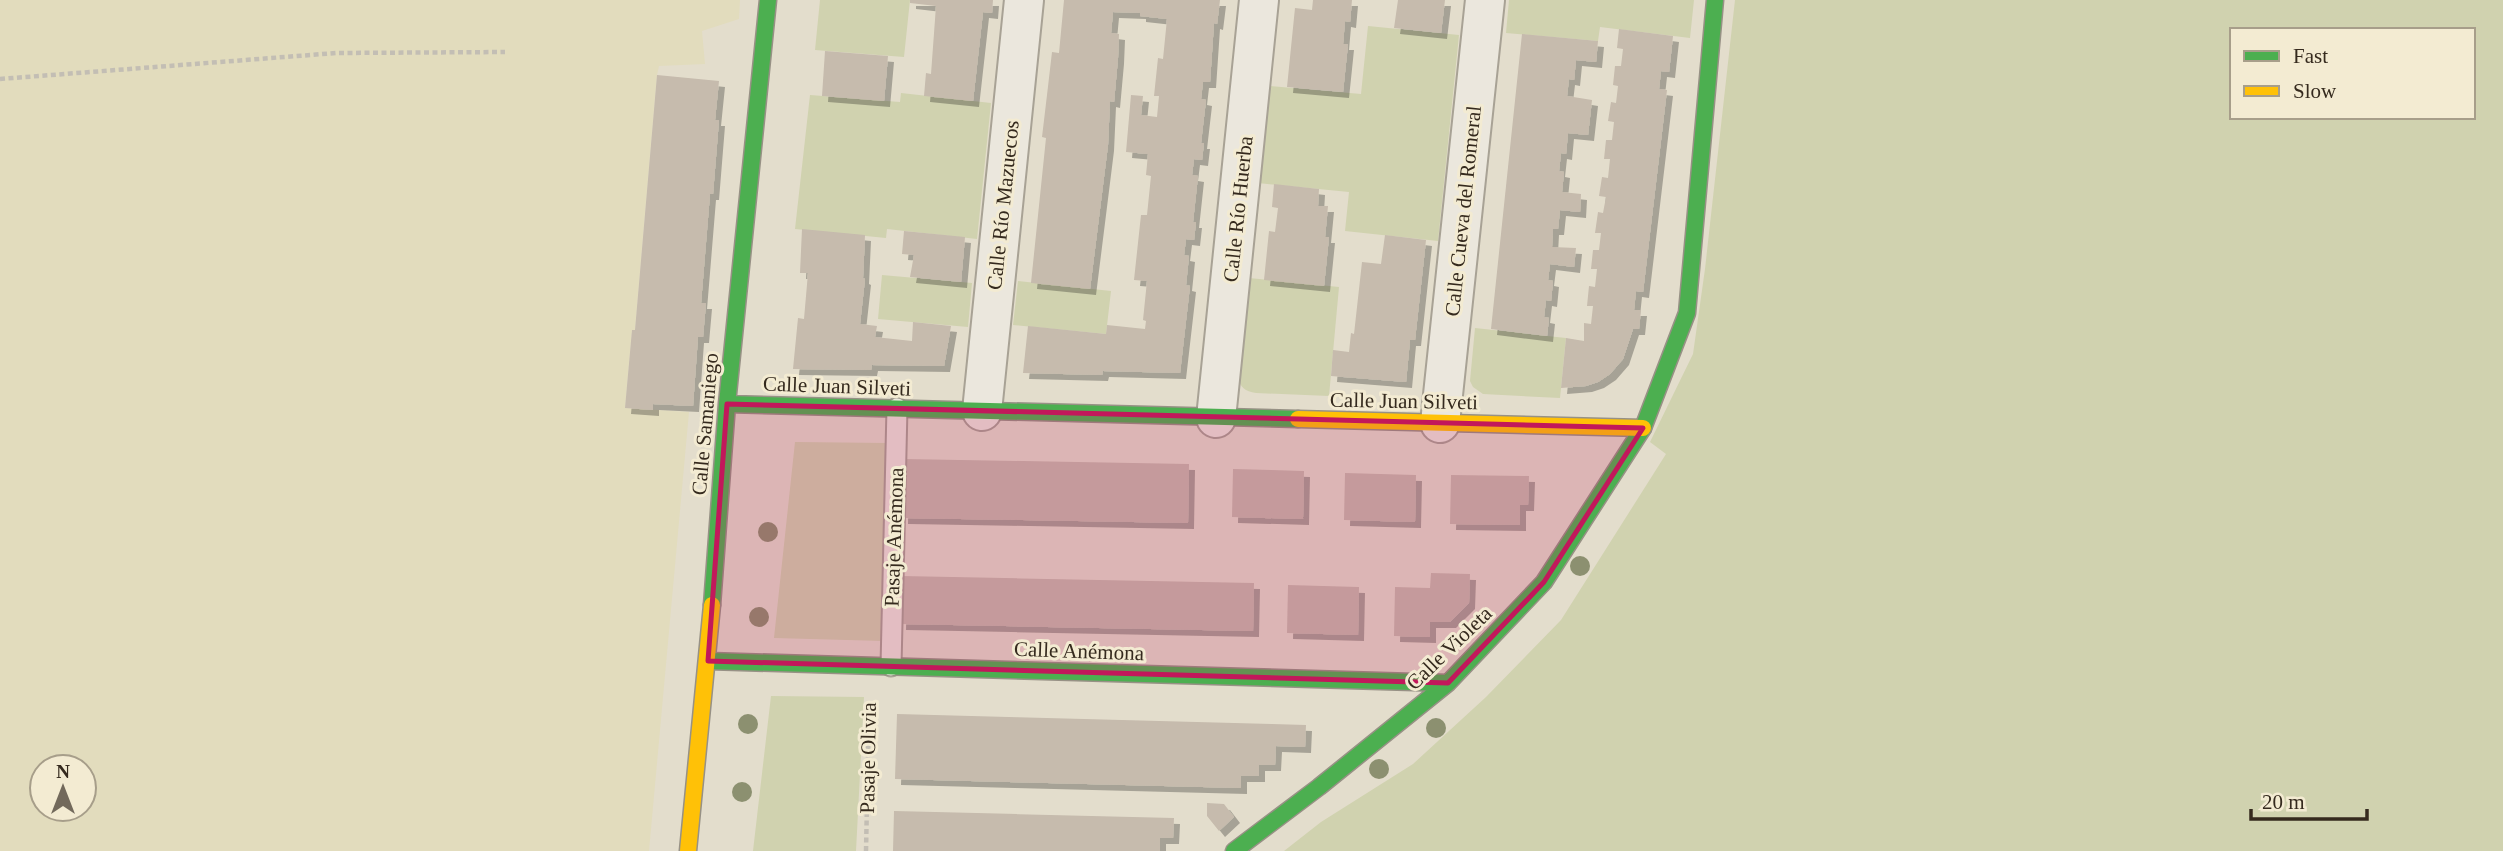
<svg xmlns="http://www.w3.org/2000/svg" width="2503" height="851" font-family="'Times New Roman',serif">
<defs>
<filter id="shadow"><feDropShadow dx="6" dy="6" stdDeviation="0" flood-color="#0004"/></filter>
</defs>
<rect width="100%" height="100%" fill="#e3ddcc"/>
<path fill="#e2dcbd" fill-rule="evenodd" d="M0,0H740L739,19L702,31L705,64L659,66L657,75L635,330H632L625,408L689,412L649,851H0ZM42,767H84V809H42Z"/>
<path fill="#d0d2af" fill-rule="evenodd" d="M820,0H910L904,57L815,50Z
M1509,0H1694L1690,38L1600,27L1598,41L1506,33Z
M1735,0H2503V851H1284L1321,822L1413,764L1486,697L1561,620L1666,454L1650,442L1693,354L1705,269ZM2232,30H2473V117H2232Z
M1368,26L1459,35L1438,241L1345,231L1349,192L1258,183L1270,86L1361,94Z
M901,93L991,103L977,239L887,229L886,238L795,229L810,95L900,102Z
M882,275L972,283L968,327L878,319Z
M1249,278L1339,287L1329,396L1256,393C1245,391 1240,388 1238,376Z
M1018,281L1111,291L1106,334L1013,325Z
M1475,328L1566,338L1560,398L1483,394L1473,387L1470,381Z
M795,442L888,443L884,641L774,638Z
M771,696L864,697L856,851H753Z"/>
<path fill="#c6bbad" filter="url(#shadow)" d="M910,0H993L992,13L983,12L973,101L924,96L926,73L931,74L936,6L910,3Z
M1064,0H1220L1217,24L1214,23L1210,82H1203L1201,99L1206,100L1201,143H1204L1202,160L1194,159L1192,175L1198,176L1193,222H1196L1194,240L1186,239L1184,255L1189,256L1186,285L1190,286L1180,373L1103,371L1102,375L1023,373L1028,326L1106,334L1107,325L1145,329L1146,321L1143,320L1147,281L1134,280L1141,215H1147L1151,176L1146,175L1148,154L1126,152L1131,95L1143,96L1141,115L1157,117L1159,96H1154L1158,58L1163,59L1167,19L1140,16V13L1113,12L1111,33L1119,34L1118,58L1114,102L1110,101L1108,145L1090,289L1031,283L1046,138L1042,137L1047,95L1052,52L1059,53Z
M1313,0H1352L1350,22L1345,21L1343,44H1348L1343,92L1287,87L1295,8L1312,10Z
M1398,0H1445L1441,33L1394,28Z
M1619,29L1673,36L1669,72L1661,71L1659,89L1667,90L1643,292L1636,291L1634,310H1641L1639,329H1633L1623,359L1610,374L1598,382L1586,386L1561,388L1566,338L1584,341V323L1591,324L1593,306H1587L1589,286L1595,287L1597,269H1591L1593,250H1599L1601,233H1595L1598,212L1603,213L1606,197L1599,196L1602,177L1608,178L1610,159H1604L1606,140H1612L1614,122L1608,121L1611,102L1616,103L1618,86L1613,85L1615,66H1621L1623,49L1617,48Z
M1522,34L1598,41L1596,62L1576,60L1574,80L1569,79L1567,96L1592,100L1588,135L1568,133L1566,154L1561,153L1559,171L1564,172L1562,192L1581,194L1580,212L1560,210L1558,229H1553L1552,247L1576,248L1574,267L1550,264L1548,280L1553,281L1551,301L1546,300L1544,317L1549,318L1547,336L1491,329Z
M825,51L888,56L884,101L822,96Z
M657,75L719,81L715,120H719L713,194H710L704,267L701,303H706L703,337H698L693,406L653,404V410L625,408L632,330H635Z
M1274,184L1319,189L1318,206H1328L1325,237H1329L1324,286L1264,280L1269,231L1275,232L1278,208L1272,207Z
M802,229L865,235L863,278L865,279L860,324L877,326L875,337L912,341L913,322L951,326L944,366L872,365L871,370L793,369L798,318L804,319L808,273H800Z
M904,231L965,237L961,282L910,277L914,255L902,254Z
M1385,235L1426,240L1415,340H1410L1406,382L1331,376L1333,350L1349,352L1351,333L1354,334L1362,262L1381,264Z
M903,459L1189,464L1188,523L902,518Z
M1233,469L1304,471L1303,519L1232,517Z
M1345,473L1416,475L1415,522L1344,520Z
M1451,475L1529,476L1528,505H1520V525L1450,524Z
M1431,573L1470,574L1469,603L1450,622H1430V637L1394,636L1395,587L1430,588Z
M901,576L1254,583L1253,631L900,624Z
M1288,585L1359,587L1358,635L1287,633Z
M897,714L1306,725L1305,747L1276,746L1275,765H1259V776H1241V788L895,779Z
M1207,803L1224,804L1234,817L1219,831L1207,816Z
M894,811L1174,818L1173,838H1160V851H893Z"/>
<g fill="none" stroke-linecap="round" stroke-linejoin="round">
<g stroke="#a8a295" stroke-width="23">
<path id="lane" d="M891,666L897,408"/>
</g>
<g stroke="#a8a295" stroke-width="42">
<path id="street" d="M982,411L1024,0
M1216,418L1259,0
M1440,423L1485,0"/>
</g>
<g stroke="#979185" stroke-width="19">
<path id="fast" d="M727,404L1298,419
M712,605L727,404L768,0
M708,661L1448,683
M1234,851L1319,787L1448,683L1544,582L1643,428L1687,313L1715,0"/>
</g>
<g stroke="#979185" stroke-width="19">
<path id="slow" d="M1298,419L1643,428
M688,851L712,605"/>
</g>
<path stroke="#c3beb4" stroke-width="4.5" stroke-dasharray="5 3.5" stroke-linecap="butt" d="M0,79L336,53L505,52
M866,851L869,705"/>
<use href="#lane" stroke="#ebe7dd" stroke-width="19"/>
<use href="#street" stroke="#ebe7dd" stroke-width="38"/>
<use href="#fast" stroke="#4caf50" stroke-width="16"/>
<use href="#slow" stroke="#ffc107" stroke-width="16"/>
</g>
<g fill="#8c9070">
<circle cx="768" cy="532" r="10"/>
<circle cx="1580" cy="566" r="10"/>
<circle cx="759" cy="617" r="10"/>
<circle cx="748" cy="724" r="10"/>
<circle cx="1436" cy="728" r="10"/>
<circle cx="1379" cy="769" r="10"/>
<circle cx="742" cy="792" r="10"/>
</g>
<path fill="#c2185b" fill-opacity="0.2" stroke="#c2185b" stroke-width="5" stroke-linejoin="round" d="M727,404L1643,428L1544,582L1448,683L708,661Z"/>
<g text-anchor="middle" stroke-width="6" stroke-linejoin="round" paint-order="stroke">
<g font-size="21" fill="#352a1e" stroke="#f3ebd2">
<text transform="translate(1003 205) rotate(-84)" y="7">Calle Río Mazuecos</text>
<text transform="translate(1238 209) rotate(-84)" y="7">Calle Río Huerba</text>
<text transform="translate(1463 211) rotate(-84)" y="7">Calle Cueva del Romeral</text>
<text transform="translate(837 386) rotate(2)" y="7">Calle Juan Silveti</text>
<text transform="translate(1404 401) rotate(1)" y="7">Calle Juan Silveti</text>
<text transform="translate(705 424) rotate(-85)" y="7">Calle Samaniego</text>
<text transform="translate(894 537) rotate(-88)" y="7">Pasaje Anémona</text>
<text transform="translate(1449 648) rotate(-44)" y="7">Calle Violeta</text>
<text transform="translate(1079 651) rotate(2)" y="7">Calle Anémona</text>
<text transform="translate(868 758) rotate(-89)" y="7">Pasaje Olivia</text>
</g>
</g>
<rect x="2230" y="28" width="245" height="91" fill="#f3ebd2" stroke="#a79e8a" stroke-width="2"/>
<rect x="2244" y="51" width="35" height="10" fill="#4caf50" stroke="#a79e8a" stroke-width="2"/>
<text x="2293" y="63" font-size="21" fill="#352a1e">Fast</text>
<rect x="2244" y="86" width="35" height="10" fill="#ffc107" stroke="#a79e8a" stroke-width="2"/>
<text x="2293" y="98" font-size="21" fill="#352a1e">Slow</text>
<g transform="translate(63 788)"><circle r="33" fill="#f3ebd2" stroke="#a79e8a" stroke-width="2"/>
<path d="M0-5L12 26L0 18L-12 26Z" fill="#72695b"/>
<text y="-10" font-size="19" font-weight="bold" text-anchor="middle" fill="#352a1e">N</text>
</g>
<path d="M2251 809v10h116v-10" fill="none" stroke="#352a1e" stroke-width="3.5"/>
<text x="2262" y="809" font-size="21" fill="#352a1e" stroke="#f3ebd2" stroke-width="5" paint-order="stroke">20 m</text>
</svg>
